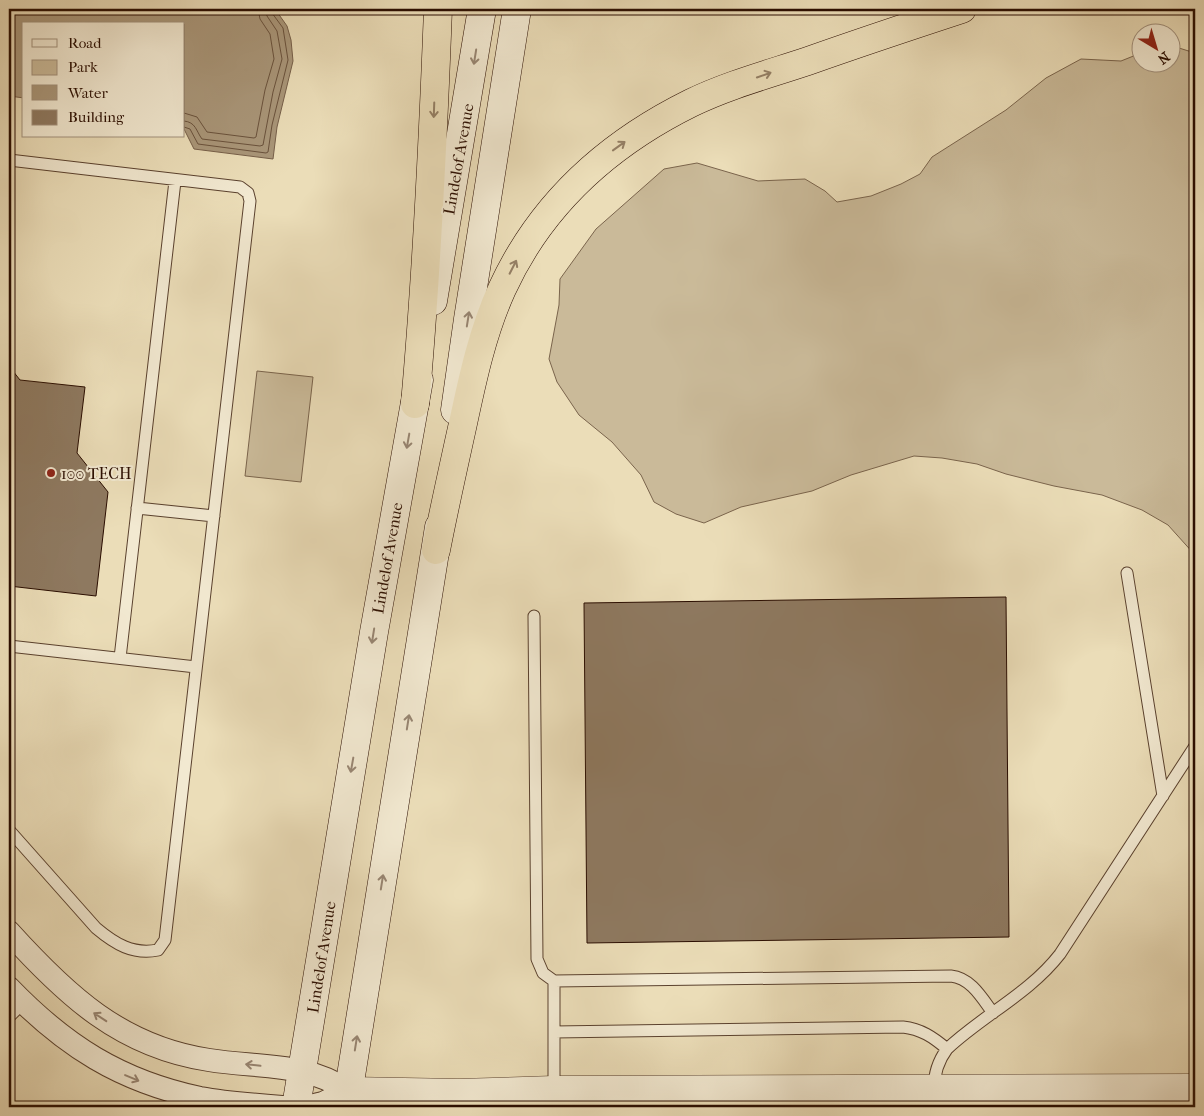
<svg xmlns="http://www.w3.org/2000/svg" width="1204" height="1116" font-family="'IM FELL French Canon',serif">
<rect width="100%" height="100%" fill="#ebddb8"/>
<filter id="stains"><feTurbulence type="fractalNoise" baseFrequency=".004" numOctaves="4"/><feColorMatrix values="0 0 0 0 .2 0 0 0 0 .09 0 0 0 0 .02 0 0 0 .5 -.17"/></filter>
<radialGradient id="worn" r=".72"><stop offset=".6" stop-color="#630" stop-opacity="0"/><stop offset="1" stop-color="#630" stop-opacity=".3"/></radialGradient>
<path fill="#caba99" stroke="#7a644c" d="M1179,48L1195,53V555L1168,525L1142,510L1102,495L1054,486L1006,474L977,464L942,458L914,456L851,475L812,491L741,507L704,523L676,514L654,502L641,475L612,442L579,415L557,382L549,359L559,305L560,279L596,229L664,169L697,163L758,181L805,179L825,191L837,202L871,196L901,184L920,174L932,157L1006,110L1046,78L1081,59L1121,61L1141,53L1142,62H1172V49Z
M257,371L313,377L301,482L245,476Z"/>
<path fill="#a99679" stroke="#765f49" d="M9,9H275L287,26L291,40L293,61L277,127L273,159L194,149L184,129V24H24V98L9,96Z"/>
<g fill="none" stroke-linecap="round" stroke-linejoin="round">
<path stroke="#6a523c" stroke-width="1" d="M184,113L197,117L207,132L254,138L256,137L265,90L274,59L270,34L260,19L258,9
M184,121C196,122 196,131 202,139L260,146L263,145L273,92L282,59L277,31L267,16L265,9
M184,127L190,129L198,144L266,153L268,152L272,125L288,60L283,28L272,13L271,9"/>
</g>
<path fill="#8e7960" stroke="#2a0d00" d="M9,366L20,380L85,387L77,453L108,492L96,596L9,586Z
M1006,597L1009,937L587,943L584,603Z"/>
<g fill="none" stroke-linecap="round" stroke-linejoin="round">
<g stroke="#5a412e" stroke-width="13">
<path id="service" d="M9,160L240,187L248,193L250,201L165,940L158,950C133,955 115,944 96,928L9,830
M137,508L214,516
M1127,573L1163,796
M534,616L537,959L543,973L554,981L951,976C971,978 982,998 993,1013
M9,646L196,667
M120,658L175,181
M554,981V1090
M9,1017L23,1003
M554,1032L903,1027C921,1029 933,1037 947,1049
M934,1089C934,1074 938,1061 947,1049C983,1015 1029,994 1060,954L1195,746"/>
</g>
<g stroke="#5a412e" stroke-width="24">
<path id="minor" d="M9,932C66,995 121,1047 209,1060C257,1068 307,1062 348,1091L323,1103L306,1107
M9,988C65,1046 120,1081 200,1098C227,1103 256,1105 284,1107
M1028,1107V1088"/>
</g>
<g stroke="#5a412e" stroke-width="29">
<path id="tertiary" d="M348,1091L459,1093L554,1090L1195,1088"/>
</g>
<g stroke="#2a0d00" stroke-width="29">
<path id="secondary" d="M433,301L482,9
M455,410L468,319L517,9
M296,1107L374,632L419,380
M346,1107L439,527"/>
</g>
<g stroke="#2a0d00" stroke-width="29">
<path id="motorway" d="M415,404C427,272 433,141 438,9
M436,550C444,509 453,469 462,428C472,381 482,333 502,289C541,204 608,144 691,103C728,85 769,74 808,61C859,43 910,26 962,9"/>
</g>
<use href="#service" stroke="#f2e9d1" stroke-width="11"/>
<use href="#minor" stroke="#f2e9d1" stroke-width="22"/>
<use href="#tertiary" stroke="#f2e9d1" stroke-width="28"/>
<use href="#secondary" stroke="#f2e9d1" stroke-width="28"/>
<use href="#motorway" stroke="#ebddb8" stroke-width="28"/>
</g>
<defs><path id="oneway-shaft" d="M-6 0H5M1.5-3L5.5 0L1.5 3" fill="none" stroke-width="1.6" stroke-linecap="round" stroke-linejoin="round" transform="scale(1.25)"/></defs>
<g stroke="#988673">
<use href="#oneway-shaft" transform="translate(475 57) rotate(99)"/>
<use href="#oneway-shaft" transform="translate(468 319) rotate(-81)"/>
<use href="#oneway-shaft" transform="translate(408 441) rotate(100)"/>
<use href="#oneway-shaft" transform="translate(373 636) rotate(99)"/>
<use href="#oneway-shaft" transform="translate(408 722) rotate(-81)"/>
<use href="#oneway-shaft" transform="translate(352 765) rotate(100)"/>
<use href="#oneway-shaft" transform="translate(382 882) rotate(-81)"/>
<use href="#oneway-shaft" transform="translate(100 1017) rotate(-147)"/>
<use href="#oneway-shaft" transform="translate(356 1043) rotate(-81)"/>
<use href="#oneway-shaft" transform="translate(253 1065) rotate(-174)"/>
<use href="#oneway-shaft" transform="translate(132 1078) rotate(23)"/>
</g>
<g stroke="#947f65">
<use href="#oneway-shaft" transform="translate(764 75) rotate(-19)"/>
<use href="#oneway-shaft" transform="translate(434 110) rotate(92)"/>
<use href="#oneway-shaft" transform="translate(619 146) rotate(-36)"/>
<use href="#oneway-shaft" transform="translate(513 267) rotate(-63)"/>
</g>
<circle fill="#8f2418" stroke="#f2e9d1" stroke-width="2" cx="51" cy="473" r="5"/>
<g text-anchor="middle" stroke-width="4" stroke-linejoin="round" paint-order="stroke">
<g font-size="16" fill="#2a0d00" stroke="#f2e9d1">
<text transform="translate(458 159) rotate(-80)" y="6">Lindelof Avenue</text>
<text transform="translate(387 558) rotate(-80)" y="6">Lindelof Avenue</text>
<text transform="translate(321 957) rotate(-81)" y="6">Lindelof Avenue</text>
</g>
<g font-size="16" fill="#2a0d00" stroke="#f2e9d1" text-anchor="start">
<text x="61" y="479">100 TECH</text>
</g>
</g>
<rect width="1204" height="1116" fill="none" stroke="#ebddb8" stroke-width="30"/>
<rect x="10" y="10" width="1184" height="1096" fill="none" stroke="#2a0d00" stroke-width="2.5"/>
<rect x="15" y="15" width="1174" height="1086" fill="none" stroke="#2a0d00"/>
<rect x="22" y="22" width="162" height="115" fill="#f2e9d1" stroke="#a2917d"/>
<rect x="32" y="39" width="25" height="8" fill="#f2e9d1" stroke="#a2917d"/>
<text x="68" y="48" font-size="15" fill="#2a0d00">Road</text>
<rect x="32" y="60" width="25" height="15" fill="#caba99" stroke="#a2917d"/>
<text x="68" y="72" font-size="15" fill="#2a0d00">Park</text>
<rect x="32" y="85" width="25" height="15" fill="#a99679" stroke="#a2917d"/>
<text x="68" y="98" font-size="15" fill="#2a0d00">Water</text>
<rect x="32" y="110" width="25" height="15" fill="#8e7960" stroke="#a2917d"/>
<text x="68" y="122" font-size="15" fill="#2a0d00">Building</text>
<g transform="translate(1156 48) rotate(142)"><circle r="24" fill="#f2e9d1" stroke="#a2917d"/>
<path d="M0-4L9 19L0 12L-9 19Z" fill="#8f2418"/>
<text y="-8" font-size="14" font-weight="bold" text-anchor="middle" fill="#2a0d00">N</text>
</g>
<rect width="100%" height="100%" filter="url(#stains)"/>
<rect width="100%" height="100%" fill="url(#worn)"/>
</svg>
